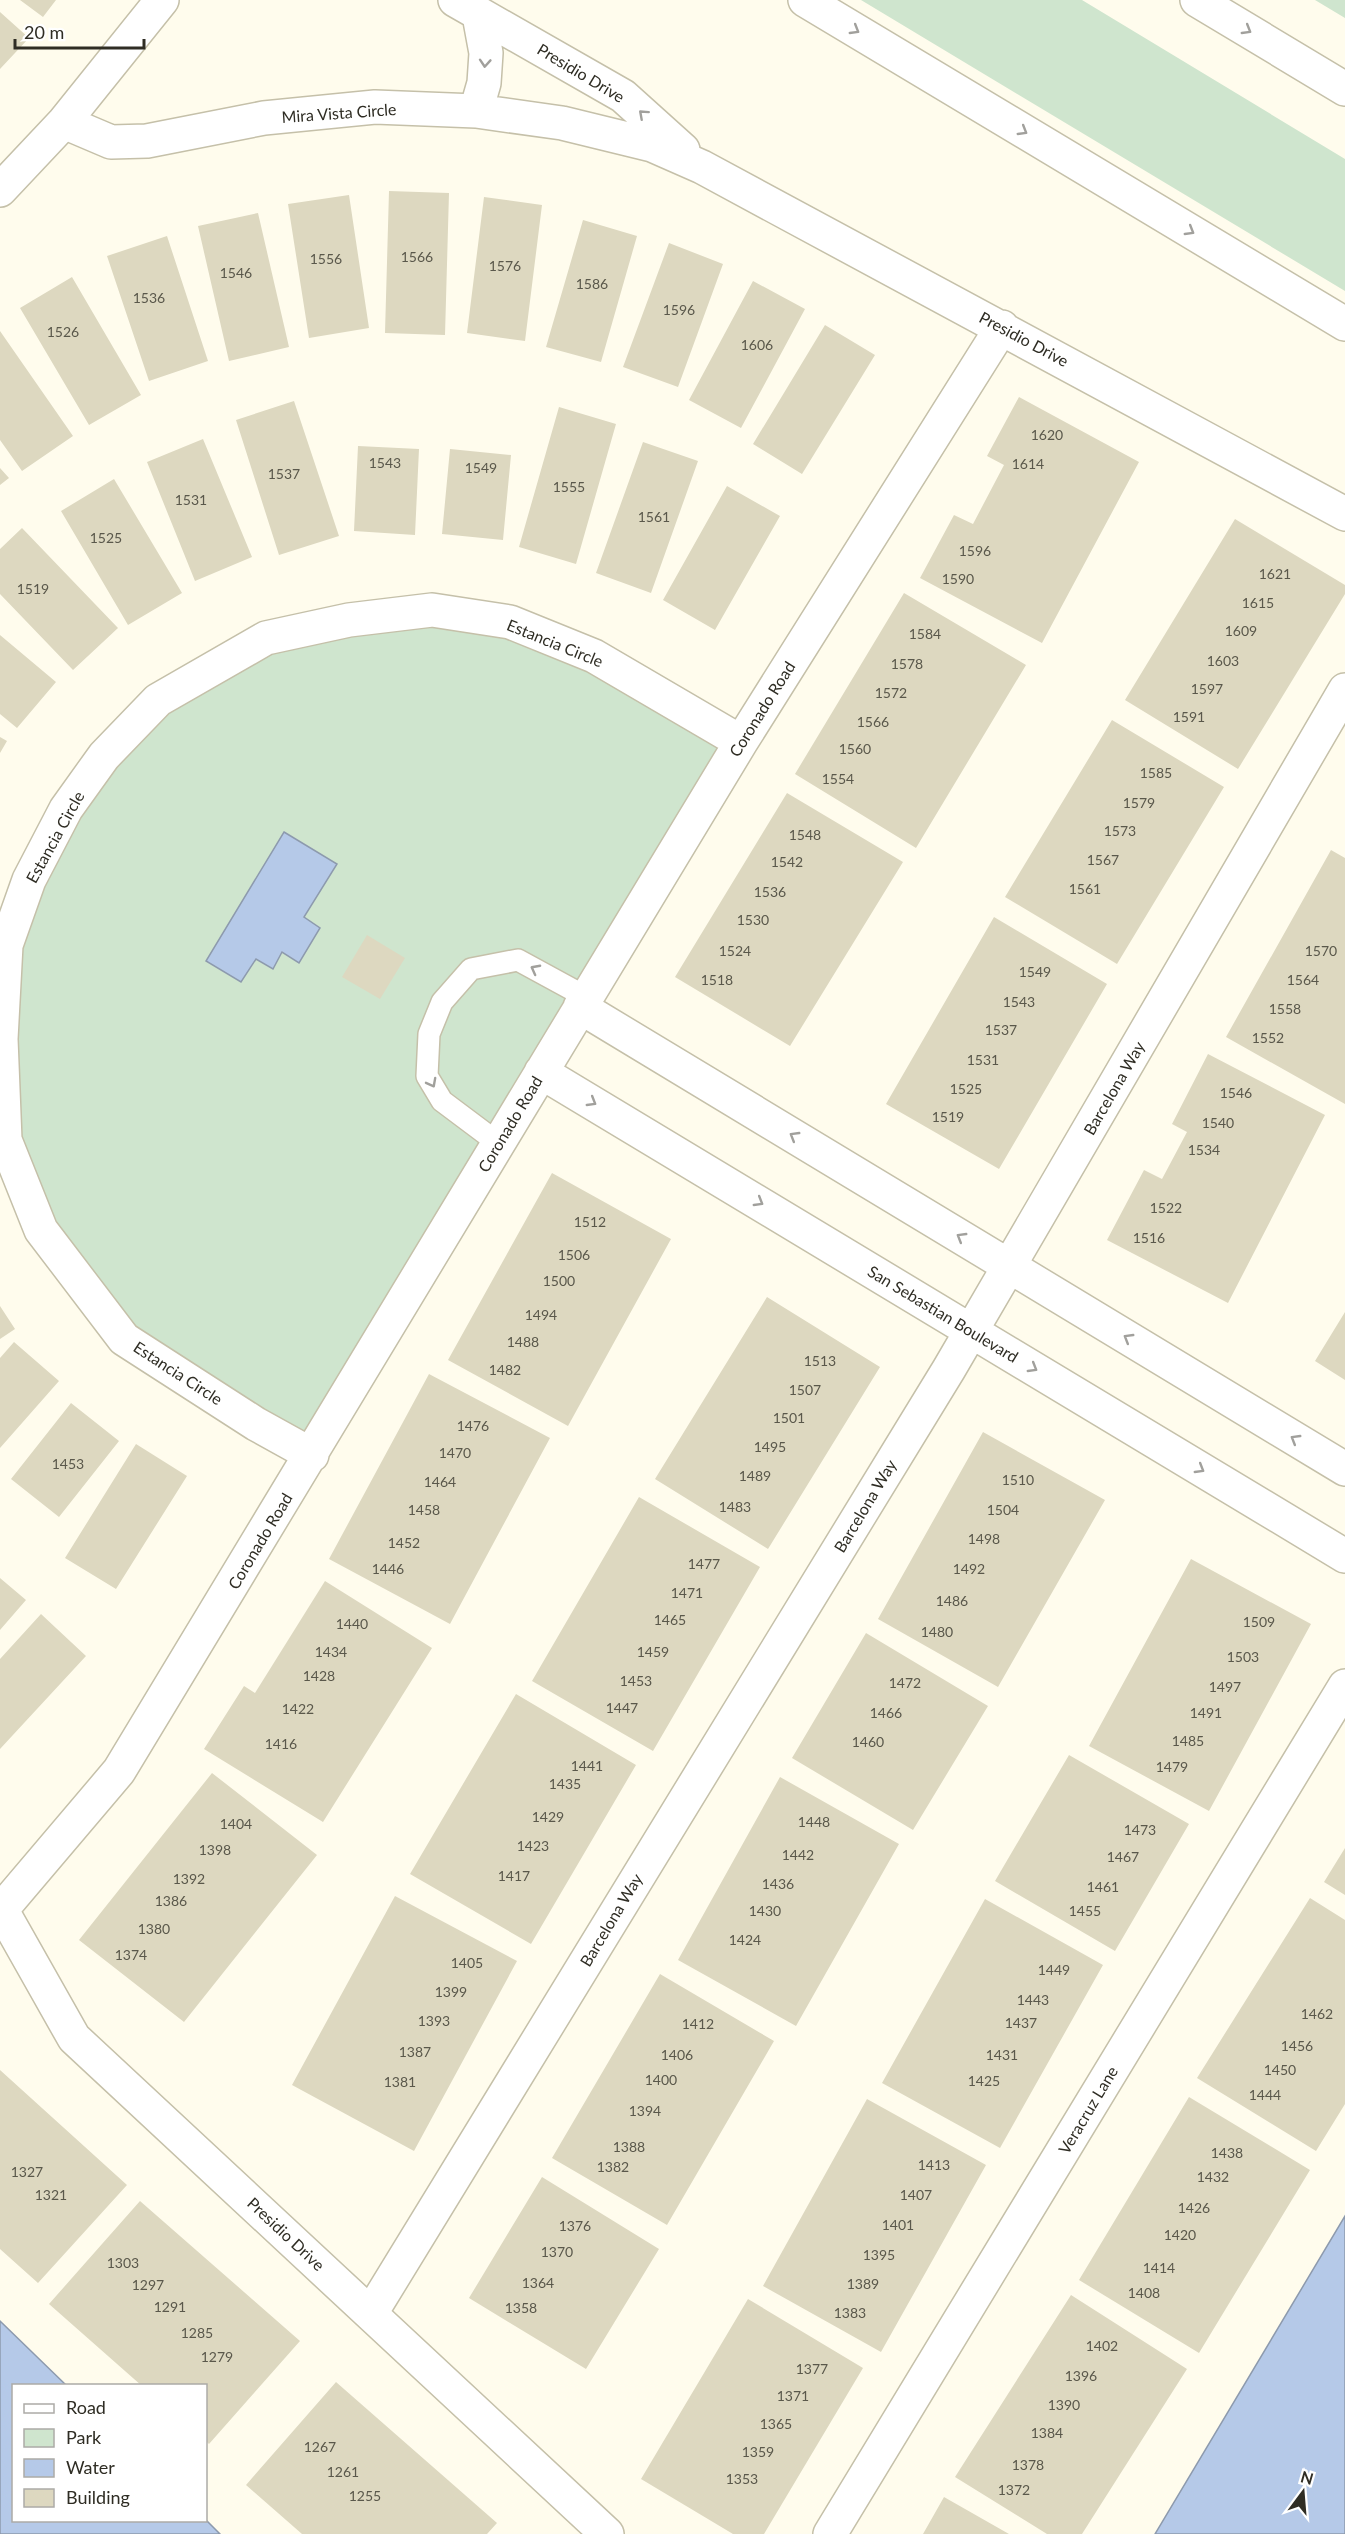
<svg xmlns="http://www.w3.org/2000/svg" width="1345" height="2534" font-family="Lato,sans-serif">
<rect width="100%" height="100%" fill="#fffced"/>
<path fill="#cfe5ce" d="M861,0H1082L1345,159V291Z
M1315,0H1345V18Z
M349,620L510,622L741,742L312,1455L124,1339L5,1140L1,1039L29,880L158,700Z"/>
<path fill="#b5c9e8" stroke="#8d9aad" stroke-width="1.5" d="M284,832L337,864L304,917L320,928L299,963L282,952L273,969L256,959L241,982L206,961Z
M1345,2216V2534H1155Z
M0,2321L66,2385L14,2386V2520H206L220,2534H0Z"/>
<path fill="#ddd8c0" d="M20,0H56L43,17Z
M0,12L29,38L0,69Z
M389,191L449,193L445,335L385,333Z
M349,195L369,328L309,338L288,204Z
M484,197L542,205L525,341L467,333Z
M258,213L289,347L229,361L198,226Z
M583,220L637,236L601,362L546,347Z
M167,236L208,361L149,381L107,256Z
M669,243L723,264L678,387L623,367Z
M72,277L141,395L89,425L20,308Z
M753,281L805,309L741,428L689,400Z
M825,325L875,355L802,474L753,444Z
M0,331L73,436L22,471L0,440Z
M1019,397L1139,462L1042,643L920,578L954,515L973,524L1004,465L987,456Z
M294,401L339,536L279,555L236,420Z
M559,407L616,424L576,564L519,547Z
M203,439L252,557L195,581L147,462Z
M643,442L698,461L651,593L596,573Z
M358,446L419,449L415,535L354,531Z
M450,449L511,455L503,540L442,534Z
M0,468L9,478L0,485Z
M114,479L182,593L128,625L61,511Z
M727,486L780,516L715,630L663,600Z
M1235,519L1345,585V594L1238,769L1125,700Z
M22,528L118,628L73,670L0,594V549Z
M904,593L1026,665L916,848L795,774Z
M0,635L56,682L17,728L0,714Z
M1112,720L1224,787L1117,964L1005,897Z
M0,737L7,741L0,753Z
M787,793L903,862L790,1046L675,977Z
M1331,850L1345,858V1104L1226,1037Z
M994,917L1107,984L999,1169L886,1104Z
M367,935L405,958L380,999L342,977Z
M1208,1054L1325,1115L1228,1303L1107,1240L1144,1170L1162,1179L1187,1132L1172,1124Z
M552,1173L671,1239L568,1426L448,1360Z
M767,1297L880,1367L768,1549L655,1479Z
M0,1306L15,1329L0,1339Z
M1345,1312V1380L1315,1361Z
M14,1342L59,1381L0,1448V1358Z
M429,1374L550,1438L450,1624L329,1559Z
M71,1403L119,1441L59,1517L11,1479Z
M983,1432L1105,1500L998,1687L878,1619Z
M136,1444L187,1476L116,1589L65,1558Z
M639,1497L760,1567L653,1751L532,1681Z
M1191,1559L1311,1624L1209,1811L1089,1746Z
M0,1578L26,1600L0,1630Z
M325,1581L432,1648L323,1822L204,1749L244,1686L255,1693Z
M41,1614L86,1656L0,1749V1659Z
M866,1633L988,1706L913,1830L792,1758Z
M516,1694L636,1765L531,1944L410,1874Z
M1069,1755L1189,1824L1115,1951L995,1881Z
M212,1773L317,1855L184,2022L79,1940Z
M780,1777L899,1844L796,2026L678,1960Z
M1345,1848V1895L1324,1882Z
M395,1896L517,1961L414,2151L292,2085Z
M1310,1898L1345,1920V2104L1316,2151L1197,2078Z
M985,1899L1103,1965L1000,2148L882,2083Z
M660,1974L774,2041L667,2225L552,2158Z
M0,2070L127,2185L38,2283L0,2249Z
M1189,2097L1310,2170L1199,2353L1079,2280Z
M867,2099L986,2165L881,2352L763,2286Z
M542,2177L659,2249L586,2369L469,2298Z
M140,2201L300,2341L209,2444L206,2441V2386H142L49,2304Z
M1071,2295L1187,2369L1082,2534H1047L955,2477Z
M748,2299L863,2368L764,2534H733L641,2479Z
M336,2382L497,2523L487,2534H302L246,2485Z
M944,2497L1009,2534H923Z"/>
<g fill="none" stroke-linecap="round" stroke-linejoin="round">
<g stroke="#c5c0a9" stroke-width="24">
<path id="service" d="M498,1143L442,1101L427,1076L429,1034L442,1002L471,969L518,960L586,997"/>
</g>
<g stroke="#c5c0a9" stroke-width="36">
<path id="minor" d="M455,0L623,96L683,150
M476,111L484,83L486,53L479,15
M64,122L111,142L147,141L264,118L375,107L476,111L562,123L652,145L702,167L1345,514
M0,190L64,122L162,0
M580,1007L1345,1469
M541,1072L1345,1556
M312,1455L256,1424L124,1339L41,1230L5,1140L1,1039L6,945L29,880L66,809L104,756L158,700L266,638L349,620L432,610L510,622L594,656L741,742
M0,1907L74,2038L607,2534
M2,1909L119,1771L741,742L1002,327
M371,2313L949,1369L1345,690
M830,2534L1345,1686"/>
</g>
<g stroke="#c5c0a9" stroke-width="36">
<path id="primary" d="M805,0L1345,324"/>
</g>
<g stroke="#c5c0a9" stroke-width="36">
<path id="motorway" d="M1197,0L1345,89"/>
</g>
<use href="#service" stroke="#fff" stroke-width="21"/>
<use href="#minor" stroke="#fff" stroke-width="33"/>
<use href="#primary" stroke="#fff" stroke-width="33"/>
<use href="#motorway" stroke="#fff" stroke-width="33"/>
</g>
<defs><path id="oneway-chevron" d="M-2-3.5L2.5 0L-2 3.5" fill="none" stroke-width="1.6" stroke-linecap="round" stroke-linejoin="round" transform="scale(1.5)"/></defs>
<g stroke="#a1a09c">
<use href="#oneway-chevron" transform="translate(855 30) rotate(31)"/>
<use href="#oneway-chevron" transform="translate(1247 30) rotate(31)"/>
<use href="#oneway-chevron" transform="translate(485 63) rotate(94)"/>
<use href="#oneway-chevron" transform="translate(643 114) rotate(-138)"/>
<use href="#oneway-chevron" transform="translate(1023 131) rotate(31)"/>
<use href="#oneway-chevron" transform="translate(1190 231) rotate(31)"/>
<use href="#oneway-chevron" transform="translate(535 969) rotate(-152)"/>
<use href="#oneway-chevron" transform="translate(432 1083) rotate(62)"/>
<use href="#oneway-chevron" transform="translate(592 1102) rotate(31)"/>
<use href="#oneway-chevron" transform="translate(794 1136) rotate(-149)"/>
<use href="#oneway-chevron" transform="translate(759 1202) rotate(31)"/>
<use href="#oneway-chevron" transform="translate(961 1237) rotate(-149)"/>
<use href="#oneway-chevron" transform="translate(1128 1338) rotate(-149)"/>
<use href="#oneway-chevron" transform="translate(1033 1368) rotate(31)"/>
<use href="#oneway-chevron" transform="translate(1295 1439) rotate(-149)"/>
<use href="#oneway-chevron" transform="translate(1200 1469) rotate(31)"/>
</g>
<g text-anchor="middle" stroke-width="4.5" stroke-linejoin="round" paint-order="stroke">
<g font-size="14" fill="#5a584b">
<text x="417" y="262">1566</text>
<text x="326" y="264">1556</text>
<text x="505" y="271">1576</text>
<text x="236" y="278">1546</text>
<text x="592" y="289">1586</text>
<text x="149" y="303">1536</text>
<text x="679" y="315">1596</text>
<text x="63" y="337">1526</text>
<text x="757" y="350">1606</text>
<text x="1047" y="440">1620</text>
<text x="385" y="468">1543</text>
<text x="1028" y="469">1614</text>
<text x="481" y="473">1549</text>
<text x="284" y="479">1537</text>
<text x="569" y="492">1555</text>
<text x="191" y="505">1531</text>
<text x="654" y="522">1561</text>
<text x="106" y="543">1525</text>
<text x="975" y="556">1596</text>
<text x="1275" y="579">1621</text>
<text x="958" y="584">1590</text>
<text x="33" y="594">1519</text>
<text x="1258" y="608">1615</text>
<text x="1241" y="636">1609</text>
<text x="925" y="639">1584</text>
<text x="1223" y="666">1603</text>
<text x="907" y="669">1578</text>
<text x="1207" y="694">1597</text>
<text x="891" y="698">1572</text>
<text x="1189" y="722">1591</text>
<text x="873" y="727">1566</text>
<text x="855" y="754">1560</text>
<text x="1156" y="778">1585</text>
<text x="838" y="784">1554</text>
<text x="1139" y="808">1579</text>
<text x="1120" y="836">1573</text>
<text x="805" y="840">1548</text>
<text x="1103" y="865">1567</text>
<text x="787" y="867">1542</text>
<text x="1085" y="894">1561</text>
<text x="770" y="897">1536</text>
<text x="753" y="925">1530</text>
<text x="735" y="956">1524</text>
<text x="1321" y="956">1570</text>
<text x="1035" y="977">1549</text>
<text x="717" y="985">1518</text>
<text x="1303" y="985">1564</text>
<text x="1019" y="1007">1543</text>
<text x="1285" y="1014">1558</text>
<text x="1001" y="1035">1537</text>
<text x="1268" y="1043">1552</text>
<text x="983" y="1065">1531</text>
<text x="966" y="1094">1525</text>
<text x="1236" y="1098">1546</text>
<text x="948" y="1122">1519</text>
<text x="1218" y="1128">1540</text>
<text x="1204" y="1155">1534</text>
<text x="1166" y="1213">1522</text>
<text x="590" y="1227">1512</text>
<text x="1149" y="1243">1516</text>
<text x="574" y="1260">1506</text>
<text x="559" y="1286">1500</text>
<text x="541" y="1320">1494</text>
<text x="523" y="1347">1488</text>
<text x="820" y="1366">1513</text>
<text x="505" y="1375">1482</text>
<text x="805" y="1395">1507</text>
<text x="789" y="1423">1501</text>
<text x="473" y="1431">1476</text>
<text x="770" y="1452">1495</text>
<text x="455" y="1458">1470</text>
<text x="68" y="1469">1453</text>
<text x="755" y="1481">1489</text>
<text x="1018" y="1485">1510</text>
<text x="440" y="1487">1464</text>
<text x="735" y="1512">1483</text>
<text x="424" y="1515">1458</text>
<text x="1003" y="1515">1504</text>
<text x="984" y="1544">1498</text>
<text x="404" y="1548">1452</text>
<text x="704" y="1569">1477</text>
<text x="388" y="1574">1446</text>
<text x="969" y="1574">1492</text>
<text x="687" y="1598">1471</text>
<text x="952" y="1606">1486</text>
<text x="670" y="1625">1465</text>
<text x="1259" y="1627">1509</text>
<text x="352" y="1629">1440</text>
<text x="937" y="1637">1480</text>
<text x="331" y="1657">1434</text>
<text x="653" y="1657">1459</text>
<text x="1243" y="1662">1503</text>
<text x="319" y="1681">1428</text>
<text x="636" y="1686">1453</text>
<text x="905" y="1688">1472</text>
<text x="1225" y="1692">1497</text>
<text x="622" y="1713">1447</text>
<text x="298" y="1714">1422</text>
<text x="886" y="1718">1466</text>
<text x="1206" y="1718">1491</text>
<text x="1188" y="1746">1485</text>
<text x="868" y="1747">1460</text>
<text x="281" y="1749">1416</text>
<text x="587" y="1771">1441</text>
<text x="1172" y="1772">1479</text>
<text x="565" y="1789">1435</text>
<text x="548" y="1822">1429</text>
<text x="814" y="1827">1448</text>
<text x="236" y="1829">1404</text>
<text x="1140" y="1835">1473</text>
<text x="533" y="1851">1423</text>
<text x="215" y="1855">1398</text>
<text x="798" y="1860">1442</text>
<text x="1123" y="1862">1467</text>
<text x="514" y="1881">1417</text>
<text x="189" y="1884">1392</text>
<text x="778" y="1889">1436</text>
<text x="1103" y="1892">1461</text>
<text x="171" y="1906">1386</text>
<text x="765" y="1916">1430</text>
<text x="1085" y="1916">1455</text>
<text x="154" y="1934">1380</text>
<text x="745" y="1945">1424</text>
<text x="131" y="1960">1374</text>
<text x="467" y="1968">1405</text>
<text x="1054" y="1975">1449</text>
<text x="451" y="1997">1399</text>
<text x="1033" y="2005">1443</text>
<text x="1317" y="2019">1462</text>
<text x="434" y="2026">1393</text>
<text x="1021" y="2028">1437</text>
<text x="698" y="2029">1412</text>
<text x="1297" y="2051">1456</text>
<text x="415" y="2057">1387</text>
<text x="677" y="2060">1406</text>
<text x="1002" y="2060">1431</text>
<text x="1280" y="2075">1450</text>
<text x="661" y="2085">1400</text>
<text x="984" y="2086">1425</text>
<text x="400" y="2087">1381</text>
<text x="1265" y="2100">1444</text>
<text x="645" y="2116">1394</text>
<text x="629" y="2152">1388</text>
<text x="1227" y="2158">1438</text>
<text x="934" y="2170">1413</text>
<text x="613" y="2172">1382</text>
<text x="27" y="2177">1327</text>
<text x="1213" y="2182">1432</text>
<text x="51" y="2200">1321</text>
<text x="916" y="2200">1407</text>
<text x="1194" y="2213">1426</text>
<text x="898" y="2230">1401</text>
<text x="575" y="2231">1376</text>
<text x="1180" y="2240">1420</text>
<text x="557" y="2257">1370</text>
<text x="879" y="2260">1395</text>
<text x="123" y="2268">1303</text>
<text x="1159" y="2273">1414</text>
<text x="538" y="2288">1364</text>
<text x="863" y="2289">1389</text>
<text x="148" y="2290">1297</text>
<text x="1144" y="2298">1408</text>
<text x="170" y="2312">1291</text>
<text x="521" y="2313">1358</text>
<text x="850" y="2318">1383</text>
<text x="197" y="2338">1285</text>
<text x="1102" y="2351">1402</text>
<text x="217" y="2362">1279</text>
<text x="812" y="2374">1377</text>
<text x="1081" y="2381">1396</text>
<text x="793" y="2401">1371</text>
<text x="1064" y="2410">1390</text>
<text x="776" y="2429">1365</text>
<text x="1047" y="2438">1384</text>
<text x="320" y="2452">1267</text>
<text x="758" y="2457">1359</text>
<text x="1028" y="2470">1378</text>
<text x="343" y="2477">1261</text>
<text x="742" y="2484">1353</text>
<text x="1014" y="2495">1372</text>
<text x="365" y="2501">1255</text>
</g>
<g font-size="16" fill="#2f2d24" stroke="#fff">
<text transform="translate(581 73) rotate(31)" y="6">Presidio Drive</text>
<text transform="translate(339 113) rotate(-4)" y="6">Mira Vista Circle</text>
<text transform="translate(1024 339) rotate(28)" y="6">Presidio Drive</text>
<text transform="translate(555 643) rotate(22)" y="6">Estancia Circle</text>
<text transform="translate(762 709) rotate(-58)" y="6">Coronado Road</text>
<text transform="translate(55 837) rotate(-61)" y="6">Estancia Circle</text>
<text transform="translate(1114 1088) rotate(-60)" y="6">Barcelona Way</text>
<text transform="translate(510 1124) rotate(-59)" y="6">Coronado Road</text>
<text transform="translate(943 1314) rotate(31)" y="6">San Sebastian Boulevard</text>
<text transform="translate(178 1373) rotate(33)" y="6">Estancia Circle</text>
<text transform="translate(865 1506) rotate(-59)" y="6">Barcelona Way</text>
<text transform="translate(260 1541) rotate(-59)" y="6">Coronado Road</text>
<text transform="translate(611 1920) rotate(-59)" y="6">Barcelona Way</text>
<text transform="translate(1088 2110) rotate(-59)" y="6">Veracruz Lane</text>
<text transform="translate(286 2234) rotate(43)" y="6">Presidio Drive</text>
</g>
</g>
<rect x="12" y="2384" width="195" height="138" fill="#ffffff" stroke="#acaba7" stroke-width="1.5"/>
<rect x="24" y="2404" width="30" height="9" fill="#ffffff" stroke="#acaba7" stroke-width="1.5"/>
<text x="66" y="2414" font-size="18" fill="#2f2d24">Road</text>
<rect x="24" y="2429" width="30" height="18" fill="#cfe5ce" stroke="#acaba7" stroke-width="1.5"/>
<text x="66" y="2444" font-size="18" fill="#2f2d24">Park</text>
<rect x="24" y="2459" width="30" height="18" fill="#b5c9e8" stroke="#acaba7" stroke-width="1.5"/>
<text x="66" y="2474" font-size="18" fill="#2f2d24">Water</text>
<rect x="24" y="2489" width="30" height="18" fill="#ddd8c0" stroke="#acaba7" stroke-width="1.5"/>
<text x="66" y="2504" font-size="18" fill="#2f2d24">Building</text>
<g transform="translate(1303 2492) rotate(16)" stroke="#ffffff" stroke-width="4.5" paint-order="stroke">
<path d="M0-4.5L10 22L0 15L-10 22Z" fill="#2f2d24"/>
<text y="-9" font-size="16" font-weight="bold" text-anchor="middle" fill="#2f2d24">N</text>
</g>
<path d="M15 39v9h129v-9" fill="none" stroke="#2f2d24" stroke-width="3"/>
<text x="24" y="39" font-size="18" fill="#2f2d24" stroke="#ffffff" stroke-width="4.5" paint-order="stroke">20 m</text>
</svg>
